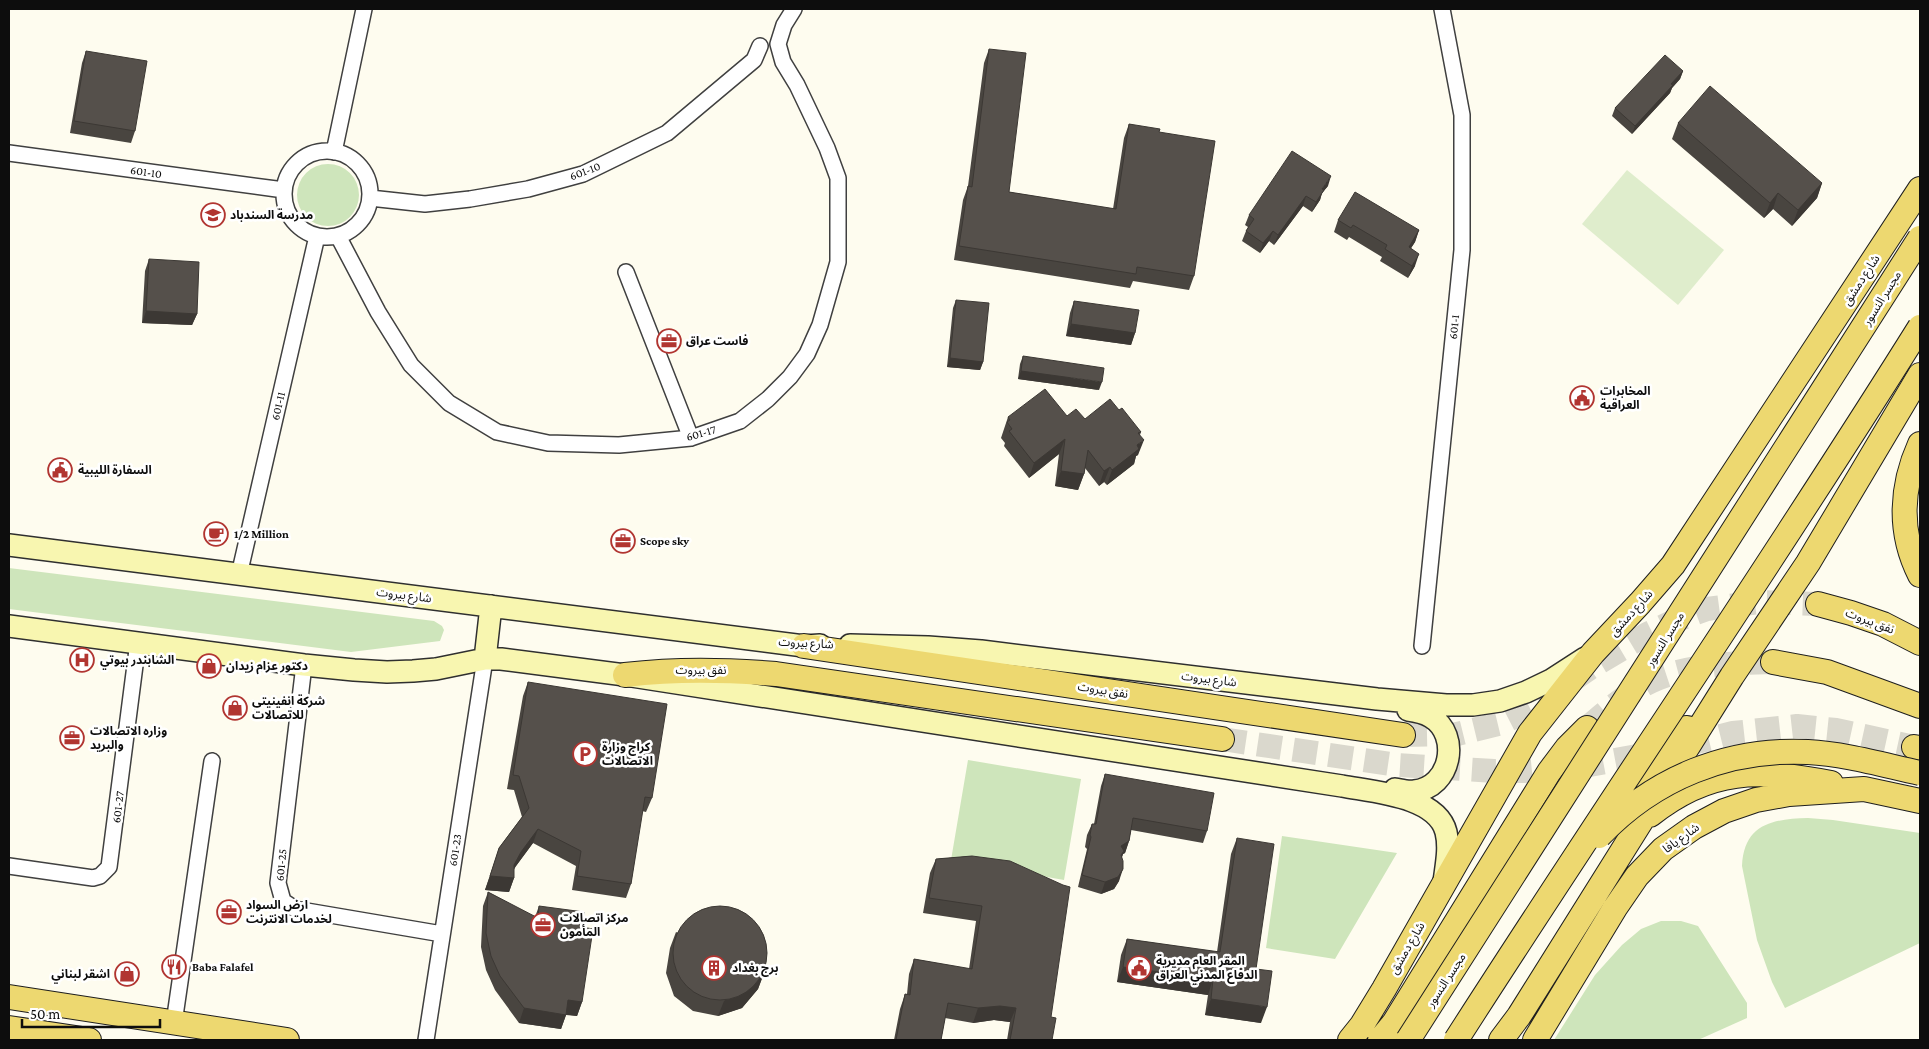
<svg xmlns="http://www.w3.org/2000/svg" width="1929" height="1049" font-family="'Crimson Pro','Noto Sans Arabic',serif">
<rect width="100%" height="100%" fill="#fefcef"/>
<path fill="#cee5bb" d="M297 195a31 31 0 1 1 62 0a31 31 0 1 1-62 0Z
M9,568L434,621L442,626L444,630L440,641L351,652L9,609Z
M968,760L1081,779L1064,880L951,860Z
M1808,818L1833,820L1920,833V943L1785,1008L1772,982L1757,940L1742,866C1744,824 1772,819 1808,818Z
M1282,836L1397,853L1335,959L1266,948Z
M1661,921H1681L1698,926L1747,1003V1018L1698,1040H1554L1595,975L1622,945L1641,929Z"/>
<path fill="#dfedcc" d="M1627,170L1724,250L1678,305L1582,224Z"/>
<g fill="none" stroke-linecap="round" stroke-linejoin="round">
<path stroke="#dad8cd" stroke-width="24" stroke-dasharray="24 12" stroke-linecap="butt" d="M1587,728C1608,710 1633,688 1659,678C1696,664 1734,663 1773,662
M1403,735L1457,734L1502,723L1535,706L1593,666L1647,634L1674,621L1707,609L1759,602L1818,604
M1222,739L1398,765L1494,771H1530L1584,766L1648,754L1733,733L1797,726L1836,730L1914,747"/>
<g stroke="#404040" stroke-width="18">
<path id="minor" d="M284 194a43 43 0 1 1 86 0a43 43 0 1 1-86 0Z
M334,152L364,9
M9,153L284,190
M370,198L425,204L470,199L528,189L583,174L667,133L754,60L760,46
M338,236L378,312L411,365L449,403L497,432L548,443L619,445L691,438L740,421L768,399L790,377L807,354L820,325L838,262V178L827,148L797,85L783,62L778,44L784,25L794,9
M626,272L691,438
M239,575L317,236
M1422,646L1462,250V115L1442,9
M304,665L278,883L283,901L295,909L442,934
M9,866L93,878L100,876L109,867L138,642
M174,1023L212,761
M426,1040L485,659"/>
</g>
<g stroke="#2f2f2f" stroke-width="24">
<path id="secondary" d="M9,545L804,646L820,645
M9,626L304,665L354,670L387,672L413,671L436,669L485,659H501L625,675L1342,786C1373,792 1437,796 1446,832C1450,848 1446,866 1444,882
M850,645L928,647L981,651L1377,699L1446,705H1473L1500,701L1526,692L1551,680L1585,658
M485,659L491,606
M1395,789C1401,790 1408,792 1414,791C1451,788 1461,735 1431,717C1425,713 1416,711 1408,710"/>
</g>
<g stroke="#1e1e1e" stroke-width="26">
<path id="primary" d="M1920,444C1901,486 1898,532 1920,575
M1818,604L1851,613L1883,624L1920,643
M804,646L1403,735
M1773,662L1827,672L1920,706
M625,675C678,669 723,670 776,674L1222,739
M1914,747L1920,748
M1617,815L1651,768L1687,728
M1650,815C1710,767 1759,769 1831,783
M9,997L287,1040
M9,1028L89,1040
M1350,1040L1362,1025L1384,989L1530,733L1593,653L1640,603L1673,565L1920,189
M1380,1040L1394,1023L1549,772L1567,748L1587,728
M1501,1040L1519,1016L1732,676L1808,563L1920,375
M1535,1040L1615,908L1637,876L1663,849L1694,827L1724,811L1756,800L1789,794L1864,789L1920,801"/>
</g>
<use href="#minor" stroke="#fff" stroke-width="15"/>
<use href="#secondary" stroke="#f8f6b0" stroke-width="21"/>
<use href="#primary" stroke="#edd870" stroke-width="24"/>
<g stroke="#1e1e1e" stroke-width="26" stroke-linecap="butt">
<path id="primary-bridge" d="M1599,836C1654,778 1728,748 1808,752C1845,754 1883,765 1920,773
M1408,1040L1920,238
M1456,1040C1609,801 1770,567 1920,327"/>
</g>
<use href="#primary-bridge" stroke="#edd870" stroke-width="24"/>
</g>
<path fill="#494540" d="M989,49L1009,192L1113,209L1124,138L1129,124L1159,132L1194,276L1189,290L1133,281L1130,288L954,260L963,200L968,186L984,63Z
M86,51L135,131L131,143L70,133L82,63Z
M1683,71L1680,79L1672,88L1670,93L1632,134L1612,116L1615,108Z
M1678,123L1822,183L1817,198L1792,226L1773,209L1764,218L1672,139Z
M1328,186L1322,193L1320,200L1312,212L1303,206L1274,245L1269,241L1260,253L1242,241L1246,231L1248,227L1245,225L1249,215Z
M1338,220L1419,230L1415,242L1411,248L1415,266L1408,278L1380,261L1382,257L1349,237L1347,240L1334,232Z
M149,259L197,314L192,325L142,323L145,271Z
M956,300L983,362L980,370L947,367L953,308Z
M1074,301L1135,333L1131,345L1066,336L1070,313Z
M1023,356L1099,390L1018,379L1020,364Z
M1119,410L1141,432L1140,435L1138,455L1136,456L1134,464L1107,485L1104,482L1099,486L1085,468L1084,474L1078,490L1055,486L1059,454L1029,478L1004,446L1005,443L1001,438L1008,417L1067,416L1085,419Z
M528,682L652,798L646,812L642,811L631,884L626,898L572,890L576,866L533,843L516,866L514,868V878L509,892L485,890L499,848L522,817L514,790L507,789L523,696Z
M1105,774L1207,831L1203,843L1131,830L1129,841L1125,853L1123,854L1122,857L1119,881L1114,889L1101,894L1078,887L1087,849L1085,847L1087,835L1092,824H1094L1101,786Z
M1237,838L1256,969L1261,1023L1205,1015L1208,995L1117,982L1121,955L1127,939L1217,952L1231,854Z
M972,856L1051,1017L1052,1040H1007L1010,1022L994,1020L973,1023L945,1018L941,1040H894L900,1009L905,994H907L909,974L914,959L969,969L976,921L923,913L930,873L936,859Z
M488,892L535,917L539,906L582,927V1002L577,1016L566,1015L561,1029L519,1023L495,990L486,970L481,947L483,906Z
M676,932L764,973L758,989L742,1008L718,1016L693,1011L674,996L666,973L670,948Z"/>
<path fill="#3c3834" d="M1683,71L1680,79L1672,88L1670,93L1632,134L1635,126Z
M1331,176L1328,186L1322,193L1320,200L1312,212L1316,202L1322,189Z
M1822,183L1817,198L1792,226L1798,210Z
M1778,193L1773,209L1764,218L1770,203Z
M1306,196L1303,206L1274,245L1278,235Z
M1419,230L1415,242L1404,259L1409,247Z
M1273,231L1269,241L1260,253L1263,243Z
M1419,254L1415,266L1408,278L1412,266Z
M146,311L197,314L192,325L142,323Z
M1071,324L1135,333L1131,345L1066,336Z
M950,358L983,362L980,370L947,367Z
M1021,371L1102,382L1099,390L1018,379Z
M1065,439L1059,454L1029,478L1034,463Z
M1144,440L1138,455L1136,456L1134,464L1107,485L1112,470L1137,445Z
M1110,467L1104,482L1099,486L1104,471Z
M1061,471L1084,474L1078,490L1055,486Z
M538,829L533,843L516,866L510,877L514,878L509,892L485,890L490,876L521,852Z
M1129,841L1125,853L1123,854L1120,863L1121,846Z
M1123,869L1119,881L1114,889L1101,894L1105,882Z
M1123,967L1213,979L1208,995L1117,982Z
M764,973L758,989L742,1008L718,1016L724,1001Z
M1211,999L1267,1007L1261,1023L1205,1015Z
M568,1000L582,1002L577,1016L563,1014Z
M1000,1006L1016,1008L1010,1022L994,1020L973,1023L978,1008Z
M524,1008L566,1015L561,1029L519,1023Z"/>
<path fill="#55504b" stroke="#3c3834" d="M989,49L1026,53L1009,192L1116,209L1129,124L1160,129L1159,132L1215,141L1194,276L1137,267L1136,274L959,246L968,186L972,187Z
M86,51L147,61L135,131L74,121Z
M1665,55L1683,71L1671,84L1673,85L1635,126L1615,108Z
M1710,86L1822,183L1798,210L1778,193L1770,203L1678,123Z
M1292,151L1331,176L1322,189L1324,190L1316,202L1306,196L1278,235L1273,231L1263,243L1246,231L1254,219L1249,215Z
M1355,192L1419,230L1409,247L1419,254L1412,266L1385,249L1387,245L1353,225L1351,228L1338,220Z
M149,259L199,262L197,314L146,311Z
M956,300L989,303L983,362L950,358Z
M1074,301L1139,310L1135,333L1071,324Z
M1023,356L1104,368L1102,382L1021,371Z
M1045,389L1067,416L1076,409L1085,419L1110,399L1119,410L1122,408L1141,432L1138,433L1144,440L1137,445L1139,449L1112,470L1110,467L1104,471L1088,450L1084,474L1061,471L1065,439L1034,463L1009,431L1012,429L1007,422L1010,420L1008,417Z
M528,682L667,704L652,798L645,797L631,884L577,876L581,851L538,829L521,852L514,865V878L490,876L499,848L529,808L519,776L513,775Z
M1105,774L1214,793L1207,831L1133,818L1129,841L1121,846L1124,851L1121,855L1123,861V869L1118,877L1105,882L1082,875L1091,837L1090,835L1092,824H1096Z
M1237,838L1274,844L1256,969L1272,971L1267,1007L1211,999L1213,979L1123,967L1127,939L1220,952Z
M972,856L1010,861L1063,885L1070,887L1051,1017L1056,1018L1052,1040H1010L1016,1008L1000,1006L978,1008L948,1003L941,1040H896L905,994L910,995L914,959L972,969L982,906L929,898L936,859Z
M488,892L538,918L539,906L584,912L582,927L593,929L582,1002L568,1000L566,1015L524,1008L500,976L491,956L486,933Z
M673 953a47 47 0 1 1 94 0a47 47 0 1 1-94 0Z"/>
<defs>
<g id="school-ring" transform="scale(1.25)"><circle r="9.5" fill="#fff" stroke="#b13531" stroke-width="1.5"/><path d="M0-5L7-2L0 1L-7-2ZM-4 1L0 2.5L4 1V4Q0 6-4 4Z" fill="#b13531"/></g>
<g id="office-ring" transform="scale(1.25)"><circle r="9.5" fill="#fff" stroke="#b13531" stroke-width="1.5"/><path d="M-6-3h4V-5.5h4V-3h4V5H-6ZM-1-4.5V-3h2v-1.5ZM-6 0V1H6V0Z" fill="#b13531"/></g>
<g id="civic-ring" transform="scale(1.25)"><circle r="9.5" fill="#fff" stroke="#b13531" stroke-width="1.5"/><path d="M-.6-6.5H3V-4.5H.6V-3L4-1V1h2V6H-6V1h2V-1L-.6-3ZM-1.2 2.5V6h2.4V2.5Z" fill="#b13531"/></g>
<g id="cafe-ring" transform="scale(1.25)"><circle r="9.5" fill="#fff" stroke="#b13531" stroke-width="1.5"/><path d="M-5.5-4.5H6V0H3Q3 3.5 0 3.5H-2.5Q-5.5 3.5-5.5 0ZM3-3.2v2h1.7v-2ZM-6 4.5H4V6H-6Z" fill="#b13531"/></g>
<g id="hospital-ring" transform="scale(1.25)"><circle r="9.5" fill="#fff" stroke="#b13531" stroke-width="1.5"/><path d="M-5-5h3v3.5h4V-5h3V5h-3V1.5h-4V5h-3Z" fill="#b13531"/></g>
<g id="shop-ring" transform="scale(1.25)"><circle r="9.5" fill="#fff" stroke="#b13531" stroke-width="1.5"/><path d="M-5-2.5h2.3a2.7 3.5 0 0 1 5.4 0H5L5.5 6h-11ZM-1.5-2.5h3a1.5 2.3 0 0 0-3 0Z" fill="#b13531"/></g>
<g id="parking-ring" transform="scale(1.25)"><circle r="9.5" fill="#fff" stroke="#b13531" stroke-width="1.5"/><path d="M-3.5-5.5H1a3.5 3.5 0 0 1 0 7H-1V5.5H-3.5ZM-1-3.4V-.6H.8a1.4 1.4 0 0 0 0-2.8Z" fill="#b13531"/></g>
<g id="restaurant-ring" transform="scale(1.25)"><circle r="9.5" fill="#fff" stroke="#b13531" stroke-width="1.5"/><path d="M-5-6h1v4h1v-4h1v4h1v-4h1v5L-1.5 .5V6h-2V.5L-5-1ZM5-6V6H3V1.5H1.5Q1.5-4 5-6Z" fill="#b13531"/></g>
<g id="building-ring" transform="scale(1.25)"><circle r="9.5" fill="#fff" stroke="#b13531" stroke-width="1.5"/><path d="M-4-6H4V6H1V3H-1V6H-4ZM-2.5-4.3h1.7v1.8h-1.7ZM.8-4.3h1.7v1.8H.8ZM-2.5-1h1.7V.8h-1.7ZM.8-1h1.7V.8H.8Z" fill="#b13531"/></g>
</defs>
<g fill-rule="evenodd">
<use href="#school-ring" x="213" y="215"/>
<use href="#office-ring" x="669" y="341"/>
<use href="#civic-ring" x="1582" y="398"/>
<use href="#civic-ring" x="60" y="470"/>
<use href="#cafe-ring" x="216" y="534"/>
<use href="#office-ring" x="623" y="541"/>
<use href="#hospital-ring" x="82" y="660"/>
<use href="#shop-ring" x="209" y="666"/>
<use href="#shop-ring" x="235" y="708"/>
<use href="#office-ring" x="72" y="738"/>
<use href="#parking-ring" x="585" y="754"/>
<use href="#office-ring" x="229" y="912"/>
<use href="#office-ring" x="543" y="925"/>
<use href="#restaurant-ring" x="174" y="967"/>
<use href="#building-ring" x="714" y="968"/>
<use href="#civic-ring" x="1139" y="968"/>
<use href="#shop-ring" x="127" y="974"/>
</g>
<g text-anchor="middle" stroke-width="5" stroke-linejoin="round" paint-order="stroke">
<g font-size="12" fill="#0d0d0d" stroke="#fff">
<text transform="translate(585 171) rotate(-21)" y="4">601-10</text>
<text transform="translate(146 172) rotate(8)" y="4">601-10</text>
<text transform="translate(1861 280) rotate(-57)" y="4">شارع دمشق</text>
<text transform="translate(1882 298) rotate(-58)" y="4">مجسر النسور</text>
<text transform="translate(1454 327) rotate(-84)" y="4">601-1</text>
<text transform="translate(278 406) rotate(-77)" y="4">601-11</text>
<text transform="translate(701 433) rotate(-16)" y="4">601-17</text>
<text transform="translate(404 595) rotate(7)" y="4">شارع بيروت</text>
<text transform="translate(1631 613) rotate(-48)" y="4">شارع دمشق</text>
<text transform="translate(1870 621) rotate(21)" y="4">نفق بيروت</text>
<text transform="translate(1665 639) rotate(-58)" y="4">مجسر النسور</text>
<text transform="translate(806 643) rotate(3)" y="4">شارع بيروت</text>
<text x="701" y="674">نفق بيروت</text>
<text transform="translate(1209 679) rotate(7)" y="4">شارع بيروت</text>
<text transform="translate(1103 690) rotate(9)" y="4">نفق بيروت</text>
<text transform="translate(118 807) rotate(-83)" y="4">601-27</text>
<text transform="translate(1681 838) rotate(-36)" y="4">شارع يافا</text>
<text transform="translate(455 850) rotate(-81)" y="4">601-23</text>
<text transform="translate(281 865) rotate(-85)" y="4">601-25</text>
<text transform="translate(1407 948) rotate(-60)" y="4">شارع دمشق</text>
<text transform="translate(1446 980) rotate(-57)" y="4">مجسر النسور</text>
</g>
<g font-size="12" font-weight="bold" fill="#0d0d0d" stroke="#fff" text-anchor="start">
<text x="230" y="219">مدرسة السندباد</text>
<text x="686" y="345">فاست عراق</text>
<text x="1600" y="395">المخابرات<tspan x="1600" dy="14">العراقية</tspan></text>
<text x="78" y="474">السفارة الليبية</text>
<text x="234" y="538">1/2 Million</text>
<text x="640" y="545">Scope sky</text>
<text x="100" y="664">الشابندر بيوتي</text>
<text x="226" y="670">دكتور عزام زيدان</text>
<text x="252" y="705">شركة انفينيتي<tspan x="252" dy="14">للاتصالات</tspan></text>
<text x="90" y="735">وزاره الاتصالات<tspan x="90" dy="14">والبريد</tspan></text>
<text x="602" y="751">كراج وزارة<tspan x="602" dy="14">الاتصالات</tspan></text>
<text x="246" y="909">ارض السواد<tspan x="246" dy="14">لخدمات الانترنت</tspan></text>
<text x="560" y="922">مركز اتصالات<tspan x="560" dy="14">المأمون</tspan></text>
<text x="1156" y="965">المقر العام مديرية<tspan x="1156" dy="14">الدفاع المدني العراق</tspan></text>
<text x="192" y="971">Baba Falafel</text>
<text x="732" y="972">برج بغداد</text>
<text x="110" y="978" text-anchor="end">اشقر لبناني</text>
</g>
</g>
<rect width="1929" height="1049" fill="none" stroke="#0d0d0d" stroke-width="20"/>
<path d="M22 1019v8h138v-8" fill="none" stroke="#0d0d0d" stroke-width="2.5"/>
<text x="30" y="1019" font-size="15" fill="#0d0d0d" stroke="#ffffff" stroke-width="4" paint-order="stroke">50 m</text>
</svg>
